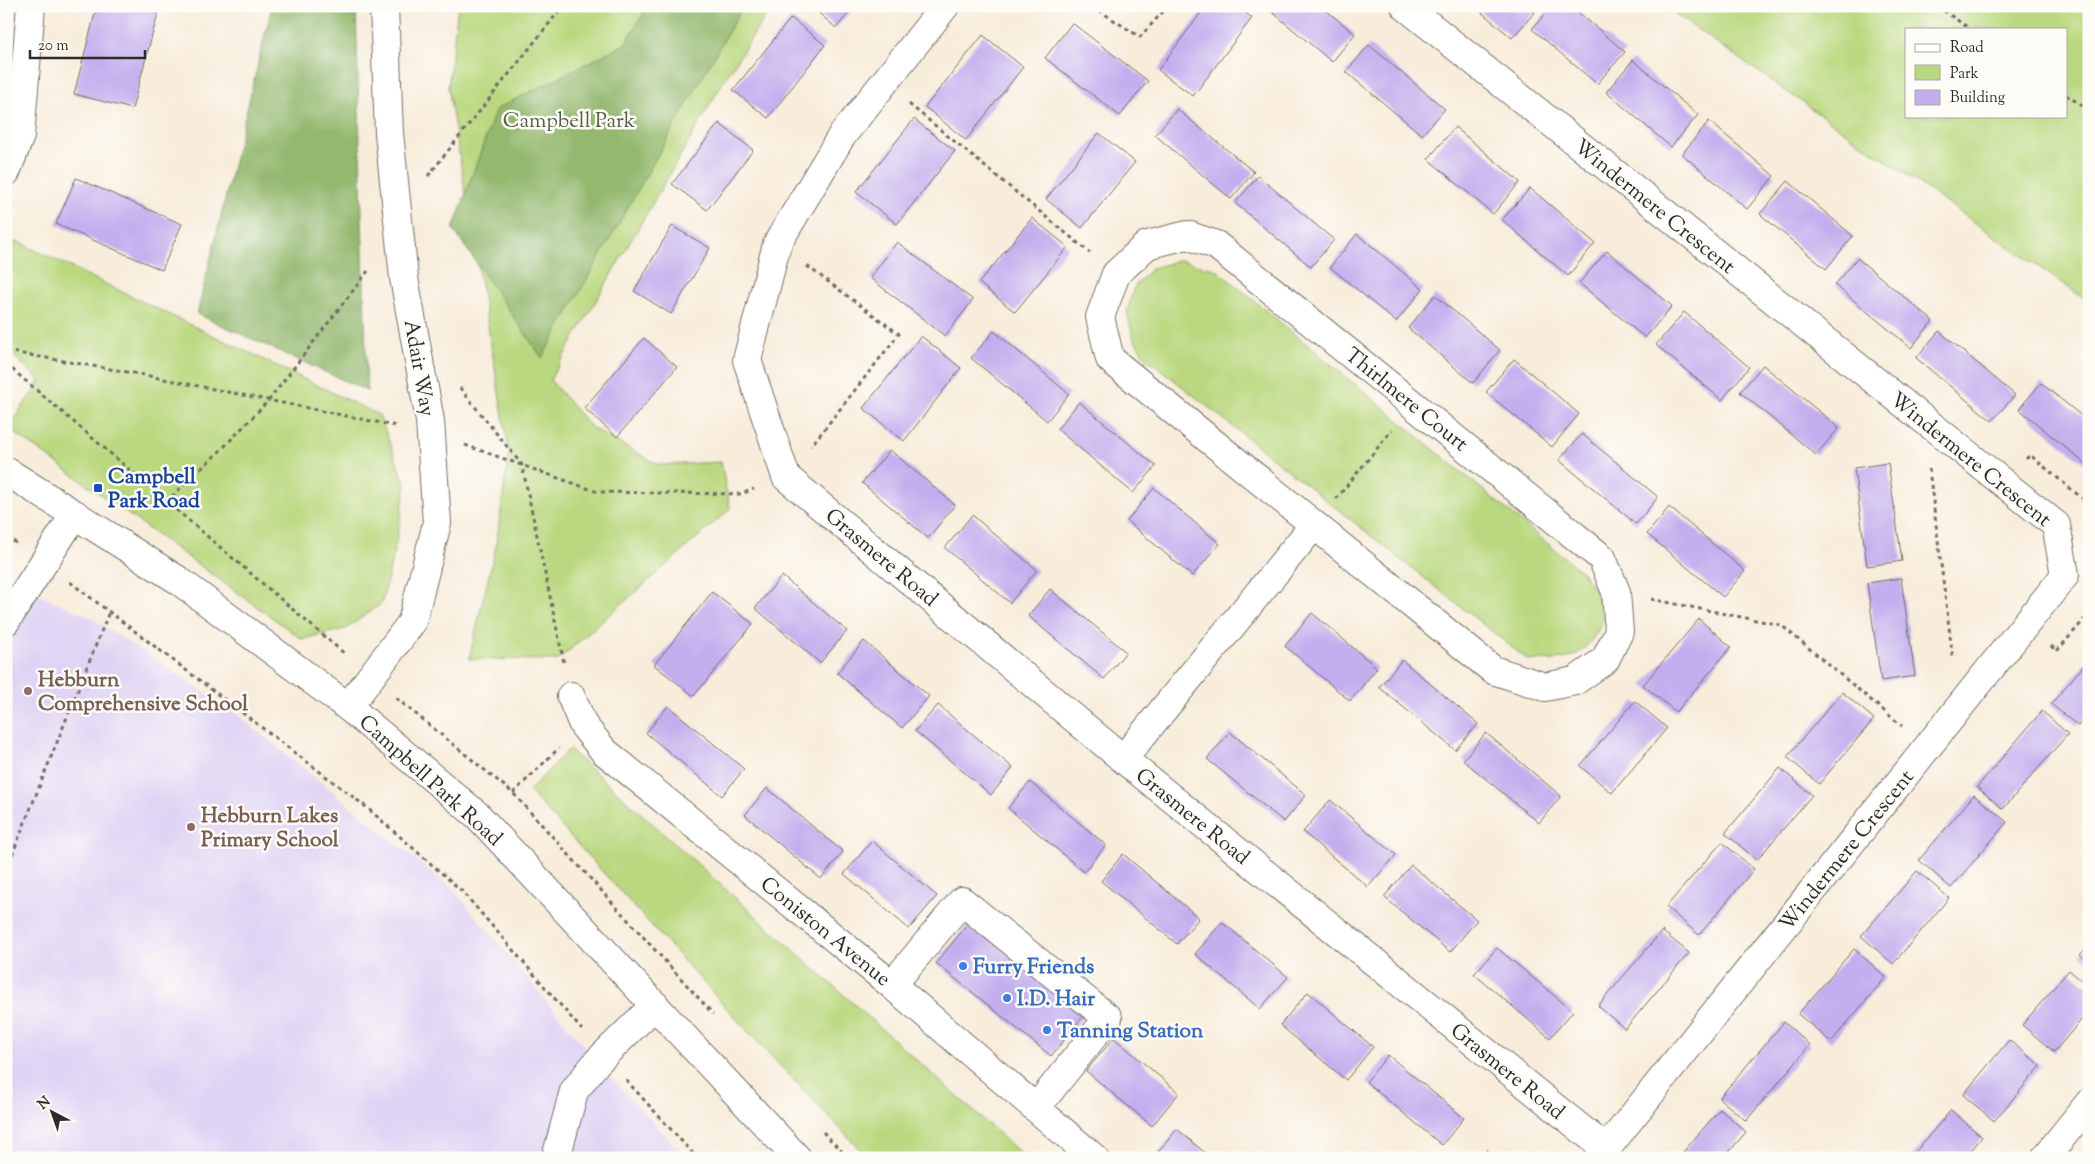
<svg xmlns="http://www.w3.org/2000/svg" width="2095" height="1164" font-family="'Sorts Mill Goudy',serif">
<rect width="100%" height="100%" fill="#fdfcf7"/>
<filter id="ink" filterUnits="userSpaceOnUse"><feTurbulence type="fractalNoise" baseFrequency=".02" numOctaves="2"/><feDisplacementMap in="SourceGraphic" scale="10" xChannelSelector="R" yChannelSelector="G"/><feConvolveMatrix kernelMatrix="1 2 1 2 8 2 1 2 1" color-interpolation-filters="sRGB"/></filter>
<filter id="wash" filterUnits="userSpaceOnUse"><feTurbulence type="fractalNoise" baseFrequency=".0096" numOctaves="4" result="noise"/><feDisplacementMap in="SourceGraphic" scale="20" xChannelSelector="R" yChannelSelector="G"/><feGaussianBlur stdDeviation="1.12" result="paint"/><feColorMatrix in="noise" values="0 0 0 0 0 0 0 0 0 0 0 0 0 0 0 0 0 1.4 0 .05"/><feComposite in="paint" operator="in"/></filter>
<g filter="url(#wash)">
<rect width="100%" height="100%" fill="#f8ecda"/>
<path fill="#e0d4f4" d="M6,580L92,618L236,714L453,889L597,1062L686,1158H6Z"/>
<path fill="#bad87f" stroke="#728255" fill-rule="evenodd" d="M458,6H772L722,84L550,380L592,428L659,465L721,462L730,509L558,660L469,659L496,546L509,452L448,88Z
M1664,6H2089V302ZM1906,29H2066V116H1906Z
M16,241L379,415L406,485L397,538L382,603L346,629L302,639L8,428L40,381L6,348V264Z
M1181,260L1217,270L1582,572L1597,595L1604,619C1584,658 1572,662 1528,660L1145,357L1133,337L1127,312L1134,287L1152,268Z
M569,749L1026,1158H868L753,1037L529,791Z"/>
<path fill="#93b86e" stroke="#5f724c" d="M272,6H356L367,391L197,314Z
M648,6H743L542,358L453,229L496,109L625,44Z"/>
<g id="blocks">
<path fill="#c3afee" d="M97,6H160L132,109L74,94Z
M811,6H855L836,28Z
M1206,6H1236L1252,18L1193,96L1158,70Z
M1265,6H1321L1355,34L1332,62Z
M1474,6H1528L1535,12L1512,38Z
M1552,6H1571L1625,52L1597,84L1532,29Z
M791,18L825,45L768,118L733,90Z
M1072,23L1148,81L1120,116L1045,58Z
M983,35L1023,67L966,140L925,107Z
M1369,45L1445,109L1422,135L1346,72Z
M1633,60L1698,115L1671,147L1606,92Z
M1177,109L1254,172L1231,199L1155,135Z
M914,119L955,151L897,224L856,192Z
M1709,121L1774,176L1747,209L1682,154Z
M719,123L753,150L707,210L672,184Z
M1455,127L1520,182L1493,214L1428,159Z
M1099,133L1135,162L1082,228L1046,199Z
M1258,176L1334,240L1311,267L1235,203Z
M76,178L182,224L162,270L56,224Z
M1788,181L1853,236L1826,269L1760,214Z
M1530,188L1595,243L1568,276L1502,220Z
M1032,218L1068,247L1015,312L979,283Z
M672,226L710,248L671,314L634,291Z
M1357,234L1423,289L1396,322L1330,267Z
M897,242L973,300L945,336L870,278Z
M1607,251L1672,306L1645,338L1579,283Z
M1857,258L1933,321L1911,348L1835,285Z
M1435,295L1500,350L1473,383L1408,328Z
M1684,312L1749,367L1722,400L1656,345Z
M994,331L1069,394L1047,421L971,358Z
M1939,331L2015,395L1992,421L1916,358Z
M921,336L961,368L904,441L863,408Z
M644,338L677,367L617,437L584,408Z
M1514,359L1579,414L1552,447L1486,392Z
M1763,365L1839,428L1816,455L1740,392Z
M2041,383L2089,422V467L2019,409Z
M1079,402L1156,466L1133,493L1057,429Z
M1582,434L1658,497L1636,524L1559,460Z
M890,450L955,505L928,538L862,483Z
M1888,463L1902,561L1867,566L1854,468Z
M1154,488L1220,544L1192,576L1127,521Z
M1669,507L1745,571L1723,597L1647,534Z
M972,515L1037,570L1010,603L945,548Z
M782,576L847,631L820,663L755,608Z
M1901,578L1915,676L1881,681L1867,583Z
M1050,589L1126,652L1104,679L1028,616Z
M712,592L753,624L694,696L654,665Z
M1312,613L1377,668L1350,701L1285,646Z
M1699,619L1731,647L1676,712L1643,685Z
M864,641L929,696L902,728L837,673Z
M2089,659V713L2078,726L2051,704Z
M1402,660L1478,724L1455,750L1379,687Z
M1842,692L1874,719L1819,784L1787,757Z
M1635,701L1667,728L1612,793L1580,766Z
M938,705L1013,768L991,795L915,731Z
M668,706L744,769L722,796L646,733Z
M2042,711L2068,734L2003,809L1977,787Z
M1230,732L1306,795L1284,822L1207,759Z
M1486,733L1561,796L1539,823L1463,760Z
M1780,768L1812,795L1757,860L1725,833Z
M1030,782L1106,845L1084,872L1008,808Z
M767,788L843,852L821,879L745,815Z
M1974,795L2007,822L1951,888L1919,860Z
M1330,800L1396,855L1368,887L1303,832Z
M872,841L937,896L909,929L844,874Z
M1722,842L1754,869L1699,935L1666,907Z
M1123,854L1199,918L1177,944L1101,881Z
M1411,865L1477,920L1450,952L1384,897Z
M1917,871L1949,898L1893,964L1861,936Z
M971,920L1086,1013L1051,1056L936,963Z
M1222,922L1288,977L1260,1009L1195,954Z
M1662,931L1689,953L1625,1029L1598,1006Z
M2089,945V962L2080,955Z
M1497,948L1573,1011L1550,1038L1474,974Z
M1854,949L1886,977L1831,1042L1798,1014Z
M2069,970L2089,987V1011L2054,1052L2022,1025Z
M1308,992L1373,1047L1346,1080L1280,1025Z
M1784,1022L1810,1045L1746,1121L1719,1098Z
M1114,1038L1179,1093L1152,1126L1086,1071Z
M2009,1040L2041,1066L1994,1121L1963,1095Z
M1388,1055L1464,1118L1442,1145L1366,1082Z
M1720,1109L1746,1132L1724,1158H1678Z
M1951,1110L1982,1137L1965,1158H1910Z
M1177,1129L1211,1158L1155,1156Z
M1487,1149L1497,1158H1480Z"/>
</g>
</g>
<g filter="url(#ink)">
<use href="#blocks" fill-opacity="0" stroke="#736f68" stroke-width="1"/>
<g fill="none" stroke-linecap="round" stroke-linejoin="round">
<g stroke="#736f68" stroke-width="30">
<path id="minor" d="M945,6L841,137L777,244L747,360L786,477L1123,759L1606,1149
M1405,6L2056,525L2065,575L1599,1158
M6,172L20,136L31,6
M1187,235L1216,245L1602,558L1616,592L1619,632L1605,660L1575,681L1545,687L1493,670L1110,359L1100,317L1116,274L1147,245Z
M6,471L178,580L348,707L477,815L797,1158
M6,621L75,514
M571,696L583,725L604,751L892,985L1094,1158
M348,707L412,622L437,523L430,421L404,278L389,133L384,6
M1123,759L1314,525
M892,985L962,901L1108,1018L1036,1108
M556,1158L574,1091L597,1062L655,1005
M2045,1158L2089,1103"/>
</g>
<path stroke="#736f68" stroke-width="3" stroke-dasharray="4 4" stroke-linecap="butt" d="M1092,6L1140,37L1168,6
M1937,6L1970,29
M2066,95L2089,110
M909,104L1090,253
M428,176L563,6
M807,266L899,334L811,446
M6,351L139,374L396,426
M6,364L346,655
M460,388L522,465L564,663
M465,445L598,492L741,494L754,489
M2026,459L2030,455L2089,504
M1929,469L1953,659
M1336,499L1392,430
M166,502L223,448L269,400L368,271
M6,537L16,543
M70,582L365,806L462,891L582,1030
M1651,599L1781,625L1902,726
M2051,646L2057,651L2089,614
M396,698L513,793L713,1014
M513,793L559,748
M6,870L109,612
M626,1080L697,1158
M823,1132L848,1158"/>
<use href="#minor" stroke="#fff" stroke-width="28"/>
</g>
</g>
<rect fill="#1a4fb4" stroke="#fdfcf7" stroke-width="2" x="93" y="483" width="10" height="10" rx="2.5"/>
<g fill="#8d6e63" stroke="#fdfcf7" stroke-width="2">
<circle cx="28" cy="691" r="5"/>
<circle cx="191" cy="827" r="5"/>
</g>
<g fill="#3f7fe0" stroke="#fdfcf7" stroke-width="2">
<circle cx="963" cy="966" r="5"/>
<circle cx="1007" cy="998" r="5"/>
<circle cx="1047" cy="1030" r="5"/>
</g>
<g text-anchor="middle" stroke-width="5" stroke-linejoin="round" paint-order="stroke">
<g font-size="21" fill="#565f44" stroke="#fdfcf7">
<text x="569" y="127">Campbell Park</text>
</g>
<g font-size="21" fill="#2b2b2b" stroke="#fdfcf7">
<text transform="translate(1655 206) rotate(39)" y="7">Windermere Crescent</text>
<text transform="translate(420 368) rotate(80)" y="7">Adair Way</text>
<text transform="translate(1407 399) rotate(39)" y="7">Thirlmere Court</text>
<text transform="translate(1971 459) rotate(39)" y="7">Windermere Crescent</text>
<text transform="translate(882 557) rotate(40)" y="7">Grasmere Road</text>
<text transform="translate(431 780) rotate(42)" y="7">Campbell Park Road</text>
<text transform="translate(1193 816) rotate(39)" y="7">Grasmere Road</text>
<text transform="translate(1846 850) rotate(-51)" y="7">Windermere Crescent</text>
<text transform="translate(826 931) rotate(39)" y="7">Coniston Avenue</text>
<text transform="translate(1508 1071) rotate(39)" y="7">Grasmere Road</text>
</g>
<g font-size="21" font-weight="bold" fill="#164399" stroke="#fdfcf7" text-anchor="start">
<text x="108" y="483">Campbell<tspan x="108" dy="24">Park Road</tspan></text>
</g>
<g font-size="21" font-weight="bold" fill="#785e54" stroke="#fdfcf7" text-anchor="start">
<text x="38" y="686">Hebburn<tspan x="38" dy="24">Comprehensive School</tspan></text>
<text x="201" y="822">Hebburn Lakes<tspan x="201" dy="24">Primary School</tspan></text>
</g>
<g font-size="21" font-weight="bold" fill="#366cbe" stroke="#fdfcf7" text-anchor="start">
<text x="973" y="973">Furry Friends</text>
<text x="1017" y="1005">I.D. Hair</text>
<text x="1057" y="1037">Tanning Station</text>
</g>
</g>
<rect width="2095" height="1164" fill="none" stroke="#fdfcf7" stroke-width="25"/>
<rect x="1905" y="28" width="162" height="90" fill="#fdfcf7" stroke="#a9a8a5"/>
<rect x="1915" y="44" width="25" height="8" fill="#ffffff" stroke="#a9a8a5"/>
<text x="1950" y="52" font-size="15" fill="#2b2b2b">Road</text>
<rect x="1915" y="65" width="25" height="15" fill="#bad87f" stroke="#a9a8a5"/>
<text x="1950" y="78" font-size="15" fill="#2b2b2b">Park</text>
<rect x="1915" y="90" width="25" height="15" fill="#c3afee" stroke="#a9a8a5"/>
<text x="1950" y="102" font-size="15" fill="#2b2b2b">Building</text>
<g transform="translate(52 1112) rotate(319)" stroke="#fdfcf7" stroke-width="4" paint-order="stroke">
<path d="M0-4L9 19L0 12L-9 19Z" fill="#2b2b2b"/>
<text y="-8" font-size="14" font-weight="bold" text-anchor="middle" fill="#2b2b2b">N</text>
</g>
<path d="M30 50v8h115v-8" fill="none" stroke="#2b2b2b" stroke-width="2.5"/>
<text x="38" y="50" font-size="15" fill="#2b2b2b" stroke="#fdfcf7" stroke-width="4" paint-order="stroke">20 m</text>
</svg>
